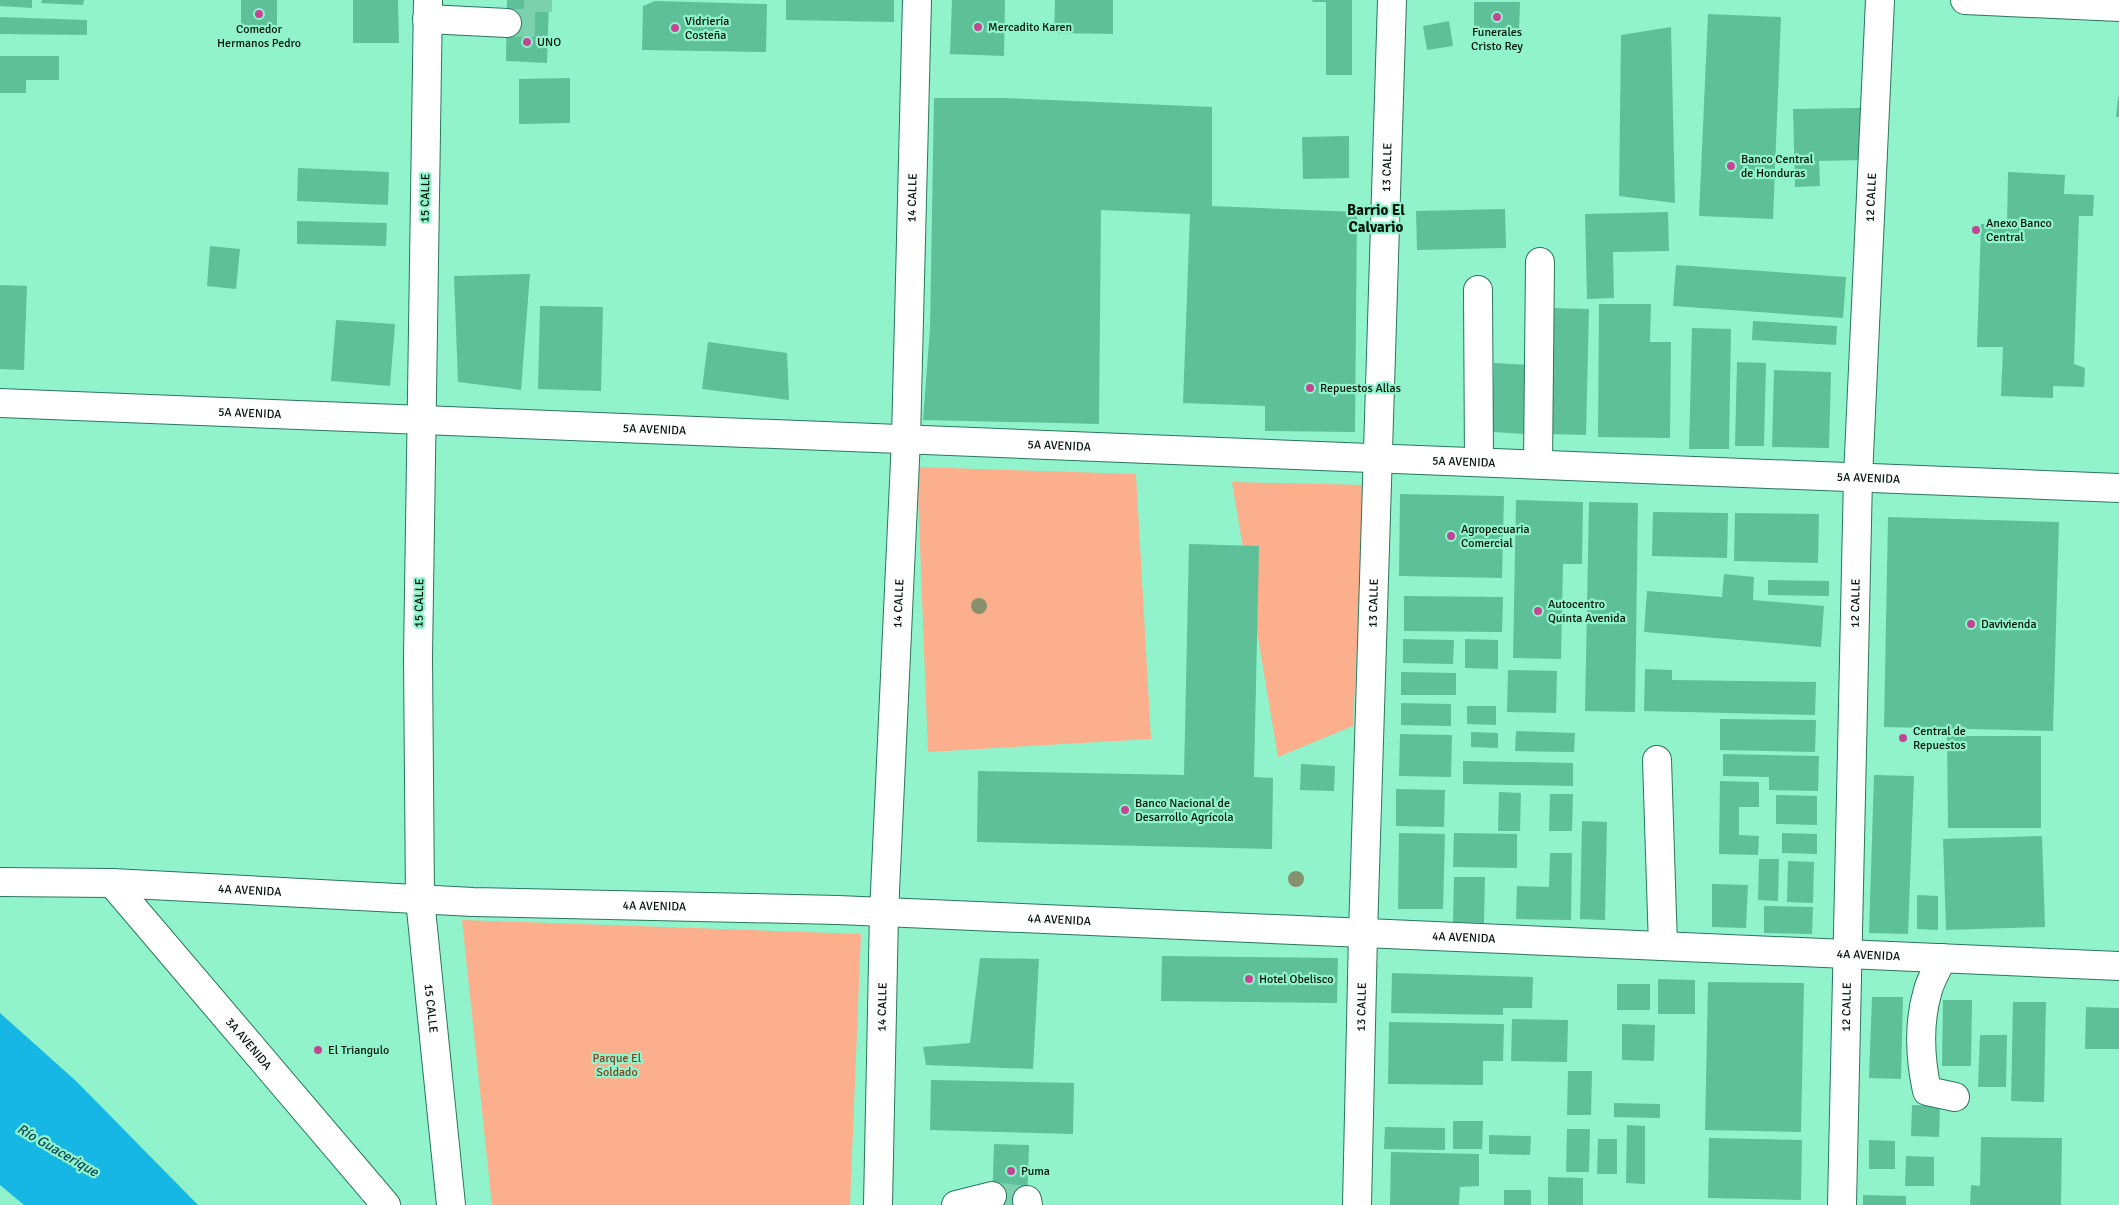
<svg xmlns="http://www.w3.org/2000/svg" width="2119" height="1205" font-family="Signika,sans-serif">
<rect width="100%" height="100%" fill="#91f3cb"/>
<path fill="#fbaf8c" d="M917,467L1136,474L1151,739L928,752Z
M1232,482L1365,485L1353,726L1278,757Z
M462,920L861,934L850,1205H492Z"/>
<path fill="#16b6e5" d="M0,1013L76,1081L198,1205H24L0,1185Z"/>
<path fill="#5dc099" d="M0,0H32V8L0,6Z
M42,0H84L83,5L41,3Z
M241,0H277V30L241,29Z
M353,0H398L399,43H353Z
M507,0H549L547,63L506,61Z
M786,0H894V22L786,20Z
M952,0H1005L1004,56L950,54Z
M1055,0H1113V34L1054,33Z
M1313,0H1352V75H1326V2H1312Z
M655,1L767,4L766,52L642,50L643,6Z
M1474,2H1520L1519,31H1474Z
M1708,14L1781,17L1773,219L1699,216Z
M0,17L87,20V35L0,34Z
M1449,21L1453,46L1427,50L1423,26Z
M1671,27L1675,203L1619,196L1621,35Z
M0,56H59V80H26V93H0Z
M570,78V123L519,124V79Z
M2118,97H2119V117H2116Z
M934,98H1005L1212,107V206L1357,212L1355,432L1265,431V406L1183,403L1190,214L1101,210L1099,424L923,420L930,328Z
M1861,108L1862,160L1819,161L1820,186L1795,187L1793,109Z
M1349,136V178L1303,179L1302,137Z
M298,168L389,172L388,205L297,201Z
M2008,172L2065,175L2064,194L2094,195L2093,216H2079L2074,364L2085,368L2084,387L2053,386V398L2001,396L2003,347H1977L1981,224L2007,225Z
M1505,209L1506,248L1417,250L1416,211Z
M1668,212L1669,251L1613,252L1614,298L1587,299L1585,214Z
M297,221L387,223L386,246L297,244Z
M210,246L240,249L236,289L207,286Z
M1676,265L1846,277L1843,318L1673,306Z
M530,274L521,390L458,382L454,276Z
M0,285L27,286L24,370L0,369Z
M1599,304H1651L1650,342H1671L1670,438L1598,437Z
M540,306L603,307L601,391L538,389Z
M1551,308L1589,309L1586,435L1548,434Z
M336,320L395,324L390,386L331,381Z
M1753,321L1837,326L1836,345L1752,340Z
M1692,328L1731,329L1729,449H1689Z
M708,342L787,353L789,400L702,389Z
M1737,362L1766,363L1764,446H1735Z
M1494,363L1529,365L1527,434L1492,432Z
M1774,370L1831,372L1829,448L1772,447Z
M1400,494L1504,496L1502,578L1399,576Z
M1516,500L1583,502L1582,564H1563L1561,659L1513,658Z
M1589,502L1638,503L1635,712L1585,711Z
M1653,512L1728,513L1727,558L1652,556Z
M1735,513L1819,514L1818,563L1734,561Z
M1888,517L2059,522L2053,731L1884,727Z
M1189,544L1259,546L1254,777L1273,778L1272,849L977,842L978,771L1184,775Z
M1724,574L1754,577L1753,600L1824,606L1821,647L1644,632L1647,591L1722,597Z
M1768,580L1829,581V596L1768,595Z
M1404,596L1503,597L1502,632L1404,631Z
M1403,639L1454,640L1453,664L1403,663Z
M1465,639L1498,640V669L1465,668Z
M1645,669L1672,670V680L1816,682L1815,715L1644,711Z
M1508,670L1557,671L1556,713L1507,712Z
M1401,672L1456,673V695H1401Z
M1401,703L1451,704V726L1401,725Z
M1467,706H1496V725L1467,724Z
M1720,719L1816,720L1815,752L1720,750Z
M1516,731L1575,733L1574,752L1515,751Z
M1471,732L1498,733V748L1471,747Z
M1400,734L1452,735L1451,777L1399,776Z
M1947,736H2041V828H1948Z
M1723,754L1819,756L1818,791L1769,790V777L1723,776Z
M1463,761L1573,763V786L1463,784Z
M1301,764L1335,766L1334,791L1300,790Z
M1874,775L1914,776L1908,934L1869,933Z
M1720,781L1759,782V807H1739V835L1759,836L1758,855L1719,854Z
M1396,789L1445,790L1444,827L1396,826Z
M1499,792L1521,793L1520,831H1498Z
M1550,794H1573L1572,831H1549Z
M1776,795L1817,796V825L1776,824Z
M1582,821L1607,822L1605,920L1580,919Z
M1399,833L1445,834L1443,909H1398Z
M1454,833L1517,834V868L1453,867Z
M1782,833L1817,834V854L1782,853Z
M2042,836L2045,927L1946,930L1943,839Z
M1550,853H1572L1571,920L1516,919L1517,886L1549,887Z
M1759,859H1779L1778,901L1758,900Z
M1788,861L1814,862L1813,903L1787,902Z
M1454,877H1485L1484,923L1453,922Z
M1712,884L1748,885L1746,928L1712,927Z
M1917,895L1938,896V930L1917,929Z
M1764,906L1813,907L1812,934L1764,933Z
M1162,956L1338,958L1337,1003L1161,1001Z
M980,958L1039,959L1033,1069L926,1065L923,1047L970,1043Z
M1392,973L1533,977L1532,1008H1503V1015L1391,1013Z
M1658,979L1695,980V1014H1658Z
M1708,982L1804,983L1801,1132L1705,1130Z
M1617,984H1650V1010H1617Z
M1872,997H1903L1901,1079L1869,1078Z
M1943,1000H1972L1971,1066H1942Z
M2013,1002H2046L2044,1102L2011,1101Z
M2086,1007L2119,1008V1049H2085Z
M1512,1019L1568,1020L1567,1062L1511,1061Z
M1389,1022L1504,1024L1503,1061H1483V1085L1388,1084Z
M1622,1024L1655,1025L1654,1061L1622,1060Z
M1980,1035H2007L2006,1087H1978Z
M1568,1071H1592L1591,1115H1567Z
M931,1080L1074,1083L1073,1134L930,1130Z
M1614,1103L1660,1104V1118L1614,1117Z
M1912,1105L1940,1106L1939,1137L1911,1136Z
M1453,1121H1483L1482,1149H1453Z
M1627,1125L1645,1126V1184L1626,1183Z
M1385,1127L1445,1128V1150L1384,1149Z
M1567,1129H1590L1589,1172H1566Z
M1489,1135L1531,1136L1530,1155L1489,1154Z
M1981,1137L2062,1138L2061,1205H1970L1971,1185L1980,1186Z
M1709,1138L1802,1140L1801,1200L1708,1198Z
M1598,1139H1617V1174H1597Z
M1869,1140L1895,1141V1169H1869Z
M994,1144L1029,1145L1027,1205H992Z
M1391,1152L1479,1154V1186L1460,1187L1459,1205H1390Z
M1906,1156L1934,1157V1186H1905Z
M1548,1177L1583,1178V1205H1548Z
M1504,1190H1531V1205H1504Z
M1863,1195L1906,1196V1205H1863Z"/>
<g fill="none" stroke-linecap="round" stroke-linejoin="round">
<path stroke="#7bd1ae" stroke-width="28" stroke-dasharray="28 14" stroke-linecap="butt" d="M507,23H538V0
M992,1196L1027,1200"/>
<g stroke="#2a765a" stroke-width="30">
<g id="minor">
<path id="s1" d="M428,0L418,657L420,899L451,1205"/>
<path d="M1965,0L2119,7"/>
<path d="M427,19L507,23"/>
<path d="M1478,290L1479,462"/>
<path id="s2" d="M0,403L2119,488"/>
<path d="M1538,464L1540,262"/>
<path d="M1657,760L1663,946"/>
<path id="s3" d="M0,882L112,883L473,902L838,910L2119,966"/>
<path id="s4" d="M112,883L386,1205"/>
<path d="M1942,958C1938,968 1931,979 1928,990C1918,1023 1920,1058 1927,1091L1955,1097"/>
<path d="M1027,1200L1028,1205"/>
<path id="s5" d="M878,1205L884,913L906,439L917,0"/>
<path d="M956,1205L992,1196"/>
<path id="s6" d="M1357,1205L1363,934L1392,0"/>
<path id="s7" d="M1842,1205L1858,477L1880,0"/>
</g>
</g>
<use href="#minor" stroke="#fff" stroke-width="28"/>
</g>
<g fill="#88916d">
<circle cx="979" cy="606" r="8"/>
<circle cx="1296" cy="879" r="8"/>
</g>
<g fill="#c34594" stroke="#91f3cb" stroke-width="2">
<circle cx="259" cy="14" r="5"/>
<circle cx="1497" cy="17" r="5"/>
<circle cx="978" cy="27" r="5"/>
<circle cx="675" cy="28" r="5"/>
<circle cx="527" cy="42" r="5"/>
<circle cx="1731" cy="166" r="5"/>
<circle cx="1976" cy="230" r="5"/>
<circle cx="1310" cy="388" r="5"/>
<circle cx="1451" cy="536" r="5"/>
<circle cx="1538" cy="611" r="5"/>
<circle cx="1971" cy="624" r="5"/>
<circle cx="1903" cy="738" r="5"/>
<circle cx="1125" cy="810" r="5"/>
<circle cx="1249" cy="979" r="5"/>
<circle cx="318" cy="1050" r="5"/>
<circle cx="1011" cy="1171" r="5"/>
</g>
<g text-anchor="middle" stroke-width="4.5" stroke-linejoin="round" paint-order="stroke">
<g font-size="12" fill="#01130b" stroke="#91f3cb" text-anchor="start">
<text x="685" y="25">Vidriería<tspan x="685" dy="14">Costeña</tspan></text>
<text x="988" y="31">Mercadito Karen</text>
<text x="259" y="33" text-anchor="middle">Comedor<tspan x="259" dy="14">Hermanos Pedro</tspan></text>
<text x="1497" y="36" text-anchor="middle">Funerales<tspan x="1497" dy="14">Cristo Rey</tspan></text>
<text x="537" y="46">UNO</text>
<text x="1741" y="163">Banco Central<tspan x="1741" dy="14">de Honduras</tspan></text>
<text x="1986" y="227">Anexo Banco<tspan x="1986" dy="14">Central</tspan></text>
<text x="1320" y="392">Repuestos Allas</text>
<text x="1461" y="533">Agropecuaria<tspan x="1461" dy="14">Comercial</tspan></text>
<text x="1548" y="608">Autocentro<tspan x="1548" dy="14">Quinta Avenida</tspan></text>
<text x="1981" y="628">Davivienda</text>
<text x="1913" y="735">Central de<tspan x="1913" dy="14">Repuestos</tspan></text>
<text x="1135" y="807">Banco Nacional de<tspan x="1135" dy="14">Desarrollo Agrícola</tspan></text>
<text x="1259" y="983">Hotel Obelisco</text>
<text x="328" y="1054">El Triangulo</text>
<text x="1021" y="1175">Puma</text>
</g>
<g font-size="12" fill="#01130b" stroke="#91f3cb">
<text dy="4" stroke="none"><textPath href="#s6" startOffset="1038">13 CALLE</textPath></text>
<text transform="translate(425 198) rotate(-89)" y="4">15 CALLE</text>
<text dy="4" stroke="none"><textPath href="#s5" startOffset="1008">14 CALLE</textPath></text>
<text dy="4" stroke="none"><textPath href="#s7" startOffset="1008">12 CALLE</textPath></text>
<text dy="4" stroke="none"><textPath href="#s2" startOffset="250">5A AVENIDA</textPath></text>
<text dy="4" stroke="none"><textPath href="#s2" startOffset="655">5A AVENIDA</textPath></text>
<text dy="4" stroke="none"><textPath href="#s2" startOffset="1060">5A AVENIDA</textPath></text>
<text dy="4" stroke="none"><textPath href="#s2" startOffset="1465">5A AVENIDA</textPath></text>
<text dy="4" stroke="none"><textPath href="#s2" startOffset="1870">5A AVENIDA</textPath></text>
<text dy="4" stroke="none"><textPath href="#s6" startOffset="602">13 CALLE</textPath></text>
<text dy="4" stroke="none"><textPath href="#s7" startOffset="602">12 CALLE</textPath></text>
<text transform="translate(419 603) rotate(-89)" y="4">15 CALLE</text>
<text dy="4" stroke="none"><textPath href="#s5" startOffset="602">14 CALLE</textPath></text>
<text dy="4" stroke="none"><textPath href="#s3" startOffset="250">4A AVENIDA</textPath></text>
<text dy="4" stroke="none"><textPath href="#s3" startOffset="655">4A AVENIDA</textPath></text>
<text dy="4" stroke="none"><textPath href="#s3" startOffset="1060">4A AVENIDA</textPath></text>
<text dy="4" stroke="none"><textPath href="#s3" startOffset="1465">4A AVENIDA</textPath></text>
<text dy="4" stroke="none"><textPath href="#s3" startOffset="1870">4A AVENIDA</textPath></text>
<text dy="4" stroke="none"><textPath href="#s5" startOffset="198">14 CALLE</textPath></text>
<text dy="4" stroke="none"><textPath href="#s6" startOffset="198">13 CALLE</textPath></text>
<text dy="4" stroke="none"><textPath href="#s7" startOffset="198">12 CALLE</textPath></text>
<text dy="4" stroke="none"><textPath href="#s1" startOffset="1009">15 CALLE</textPath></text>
<text dy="4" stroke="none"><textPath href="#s4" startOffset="211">3A AVENIDA</textPath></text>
</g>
<g font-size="12" fill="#804020" stroke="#91f3cb">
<text x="617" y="1062">Parque El<tspan x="617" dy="14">Soldado</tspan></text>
</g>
<g font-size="14" font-style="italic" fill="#0c485b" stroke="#91f3cb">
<text transform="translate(58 1150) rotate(30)" y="5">Río Guacerique</text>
</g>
<g font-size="15" font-weight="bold" fill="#01130b" stroke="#91f3cb">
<text x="1376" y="215">Barrio El<tspan x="1376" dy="17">Calvario</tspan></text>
</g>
</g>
</svg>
